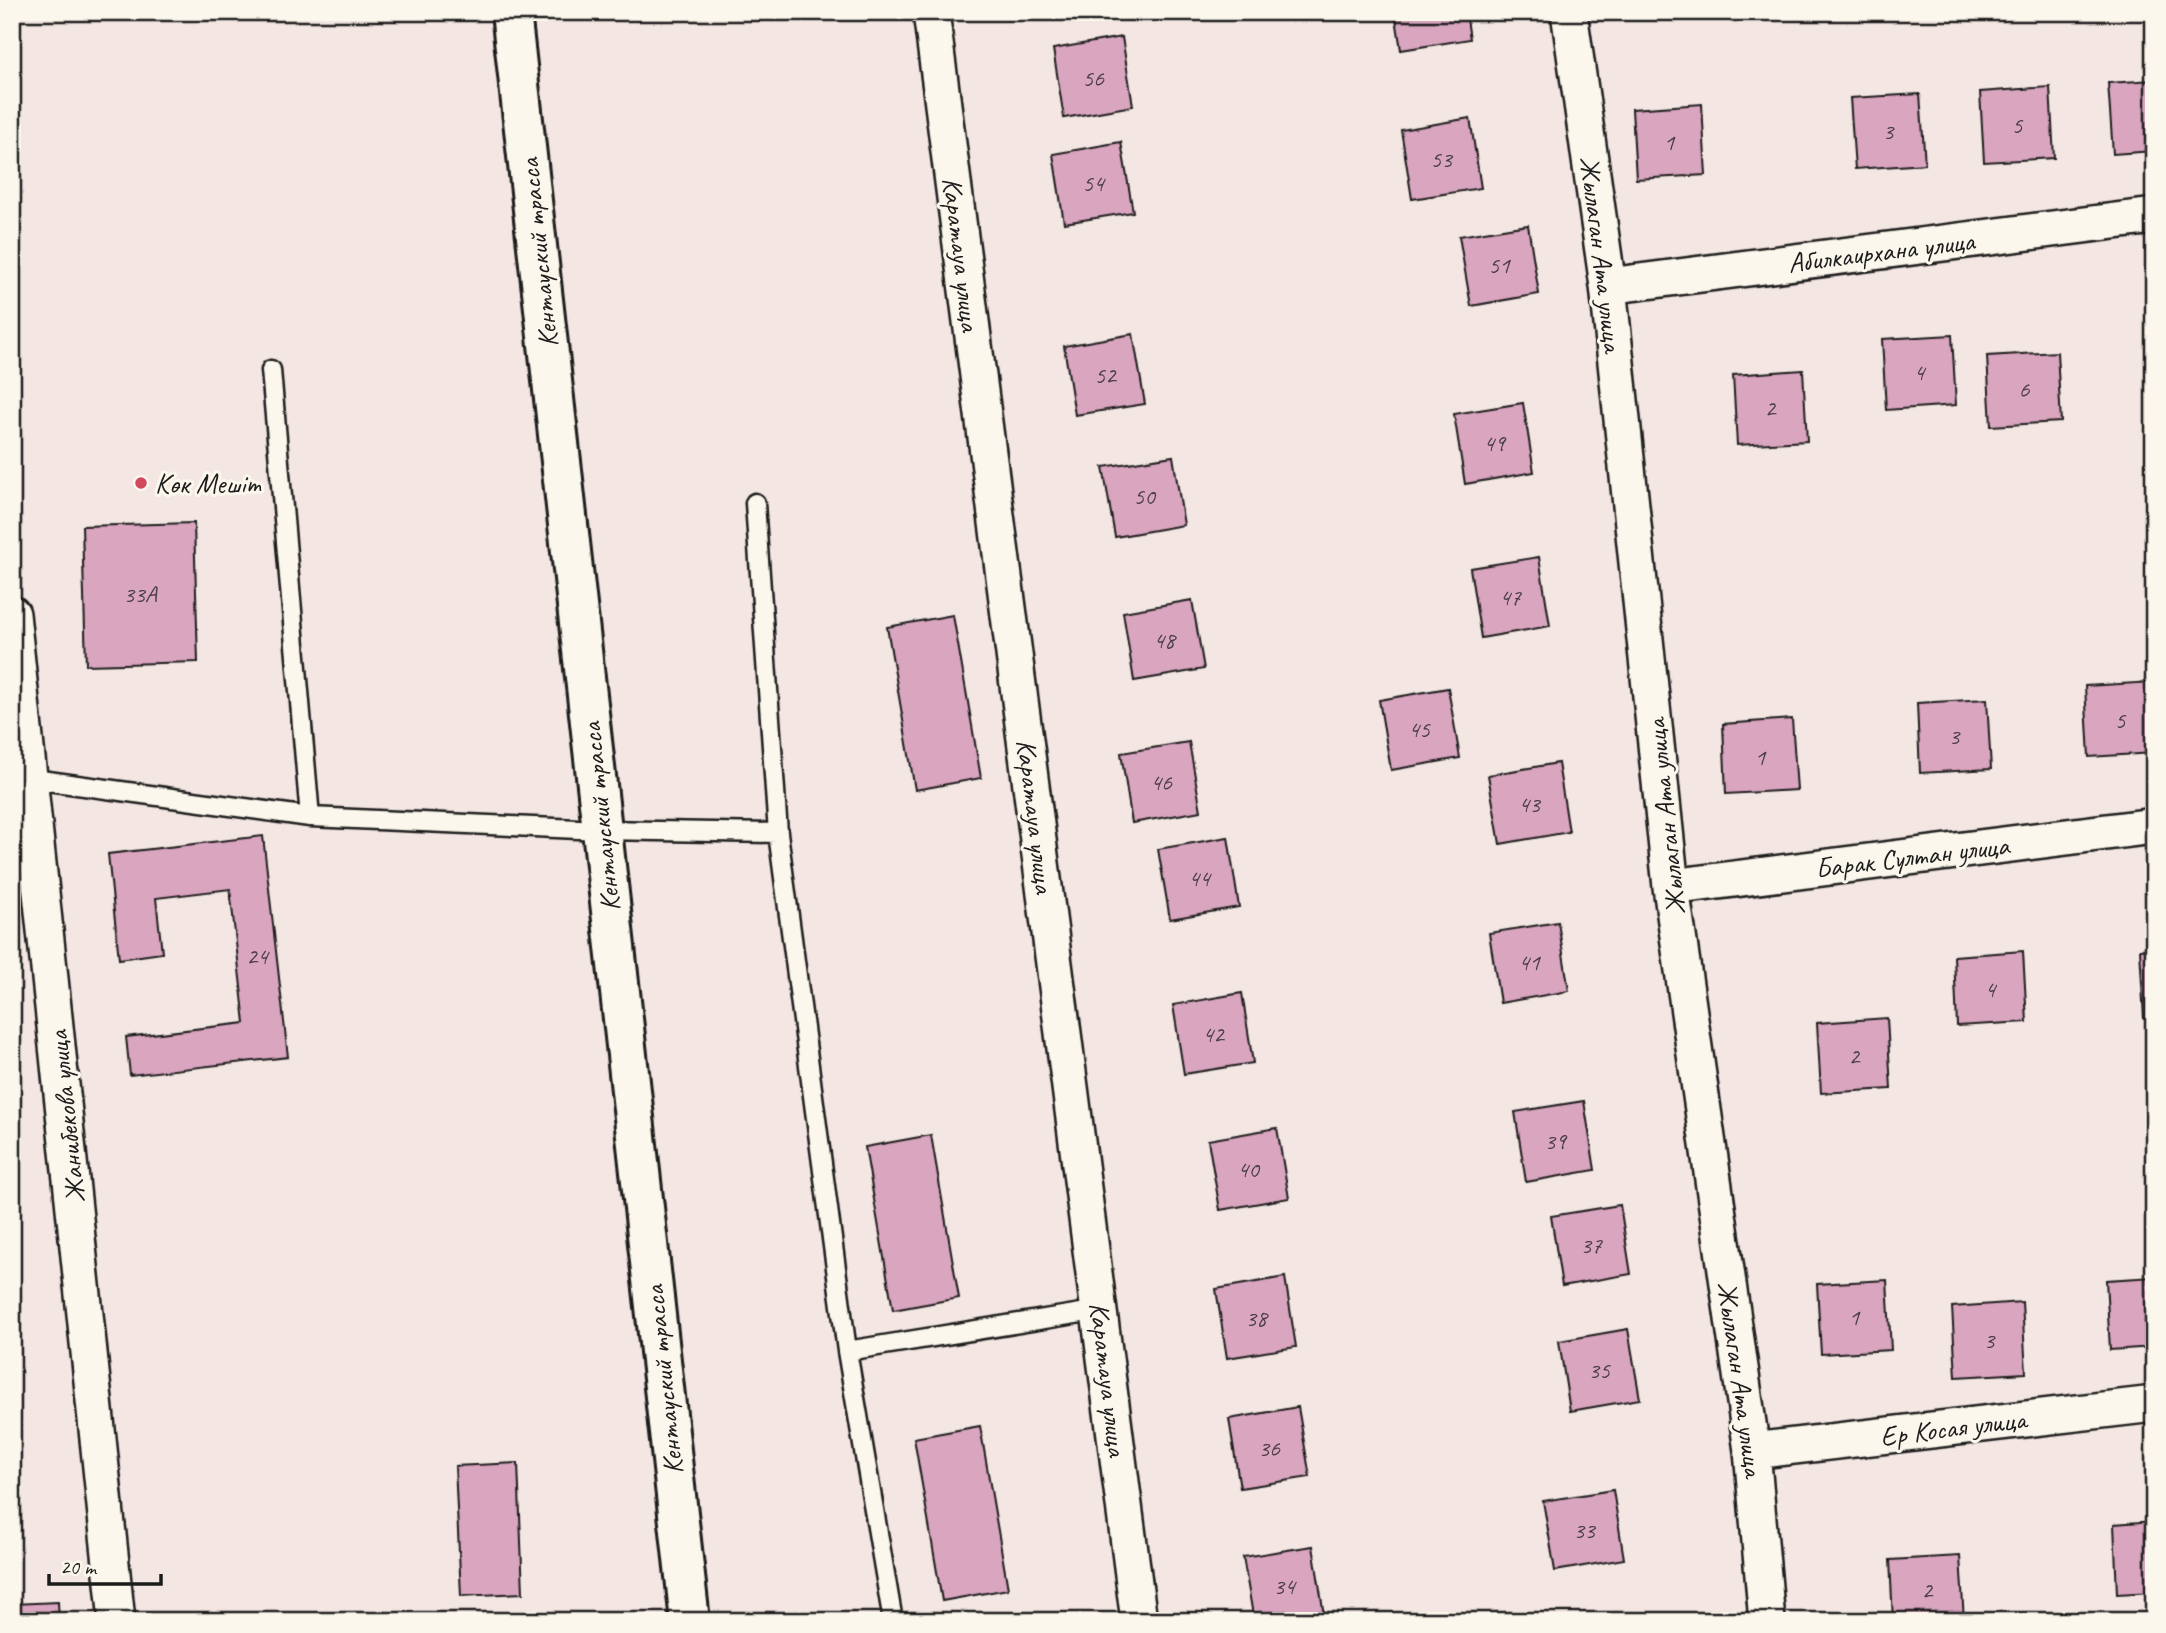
<svg xmlns="http://www.w3.org/2000/svg" width="2166" height="1633" font-family="Caveat,sans-serif">
<rect width="100%" height="100%" fill="#f4e7e3"/>
<filter id="ink" filterUnits="userSpaceOnUse"><feTurbulence type="fractalNoise" baseFrequency=".0143" numOctaves="2"/><feDisplacementMap in="SourceGraphic" scale="14" xChannelSelector="R" yChannelSelector="G"/><feConvolveMatrix kernelMatrix="1 2 1 2 8 2 1 2 1" color-interpolation-filters="sRGB"/></filter>
<g filter="url(#ink)">
<path fill="#d9a5bf" stroke="#1c1c1c" stroke-width="2" d="M794,12H840L795,20Z
M1395,12H1466L1470,39L1401,50Z
M1122,37L1133,106L1064,118L1053,49Z
M2154,80V151L2113,154L2108,83Z
M2050,87L2054,158L1984,162L1980,92Z
M1920,94L1925,164L1855,169L1850,98Z
M1702,104L1706,175L1636,179L1632,109Z
M1470,118L1481,188L1412,199L1401,130Z
M1121,142L1133,212L1064,223L1053,154Z
M1528,225L1539,294L1471,306L1459,236Z
M1133,334L1145,404L1075,415L1064,346Z
M1952,335L1956,405L1886,410L1882,339Z
M2148,343H2154V413L2152,414Z
M2057,352L2061,422L1991,426L1987,356Z
M1803,370L1807,441L1737,445L1733,375Z
M1523,403L1534,472L1465,484L1454,414Z
M1173,456L1184,525L1115,537L1103,467Z
M194,523L198,662L86,665L82,526Z
M1539,557L1550,626L1481,638L1470,568Z
M1192,600L1204,669L1134,681L1123,612Z
M953,615L981,778L915,790L887,627Z
M2154,682V753L2089,757L2085,686Z
M1448,688L1460,758L1391,770L1379,700Z
M1987,699L1991,769L1920,773L1917,703Z
M1792,719L1797,790L1726,794L1723,724Z
M1189,742L1201,811L1132,823L1121,753Z
M1558,763L1569,832L1500,844L1488,775Z
M263,836L288,1057L130,1075L126,1037L245,1023L230,889L156,898L162,953L119,959L108,854Z
M1228,837L1239,907L1170,919L1158,849Z
M1558,922L1569,991L1500,1003L1489,933Z
M2154,948V1018L2144,1019L2140,949Z
M2023,951L2027,1022L1957,1026L1954,956Z
M1242,993L1253,1063L1184,1074L1173,1005Z
M1887,1018L1891,1089L1821,1093L1817,1023Z
M1584,1101L1595,1170L1526,1182L1515,1112Z
M1277,1128L1289,1198L1220,1210L1208,1140Z
M931,1135L959,1298L893,1310L865,1147Z
M1620,1205L1631,1274L1562,1286L1551,1216Z
M1285,1277L1296,1347L1227,1358L1216,1289Z
M2154,1277V1347L2110,1350L2106,1280Z
M1887,1280L1891,1350L1821,1354L1817,1284Z
M2022,1302L2026,1373L1956,1377L1952,1307Z
M1628,1329L1640,1399L1570,1411L1559,1341Z
M12,1351L15,1411H12Z
M1298,1407L1310,1477L1240,1488L1229,1419Z
M980,1426L1008,1589L942,1601L914,1438Z
M518,1463L523,1593L461,1596L455,1466Z
M1613,1490L1624,1559L1555,1571L1543,1501Z
M2154,1521V1592L2117,1594L2114,1524Z
M1313,1546L1324,1615L1292,1621H1254L1243,1557Z
M1960,1556L1964,1621H1893L1890,1560Z
M58,1602L59,1621H12V1604Z"/>
<g fill="none" stroke-linecap="round" stroke-linejoin="round">
<g stroke="#1c1c1c" stroke-width="23">
<path id="lane" d="M271,370L310,817
M755,503L778,833L847,1351L893,1621
M26,778L310,817L601,830L778,833
M847,1351L1100,1310"/>
</g>
<g stroke="#1c1c1c" stroke-width="40">
<path id="street" d="M931,12L1139,1621
M1569,12L1608,286L1671,887L1752,1451L1767,1621
M1608,286L2154,216
M12,614L117,1621
M1671,887L2154,826
M1752,1451L2154,1404"/>
</g>
<g stroke="#1c1c1c" stroke-width="44">
<path id="secondary" d="M511,12L690,1621"/>
</g>
<use href="#lane" stroke="#fbf7ec" stroke-width="18"/>
<use href="#street" stroke="#fbf7ec" stroke-width="35"/>
<use href="#secondary" stroke="#fbf7ec" stroke-width="38"/>
</g>
</g>
<circle fill="#d1495b" stroke="#fbf7ec" stroke-width="2.5" cx="141" cy="483" r="7"/>
<g text-anchor="middle" stroke-width="6" stroke-linejoin="round" paint-order="stroke">
<g font-size="24" fill="#4b3e45">
<text x="1093" y="86">56</text>
<text x="2017" y="133">5</text>
<text x="1888" y="139">3</text>
<text x="1669" y="150">1</text>
<text x="1441" y="167">53</text>
<text x="1093" y="191">54</text>
<text x="1499" y="273">51</text>
<text x="1919" y="380">4</text>
<text x="1105" y="383">52</text>
<text x="2024" y="397">6</text>
<text x="1770" y="416">2</text>
<text x="1494" y="451">49</text>
<text x="1144" y="504">50</text>
<text x="140" y="602">33А</text>
<text x="1510" y="605">47</text>
<text x="1164" y="648">48</text>
<text x="2120" y="728">5</text>
<text x="1419" y="737">45</text>
<text x="1954" y="744">3</text>
<text x="1760" y="765">1</text>
<text x="1161" y="790">46</text>
<text x="1529" y="812">43</text>
<text x="1199" y="886">44</text>
<text x="257" y="964">24</text>
<text x="1529" y="970">41</text>
<text x="1990" y="997">4</text>
<text x="1213" y="1042">42</text>
<text x="1854" y="1064">2</text>
<text x="1555" y="1149">39</text>
<text x="1248" y="1177">40</text>
<text x="1591" y="1253">37</text>
<text x="1854" y="1325">1</text>
<text x="1256" y="1326">38</text>
<text x="1989" y="1348">3</text>
<text x="1599" y="1378">35</text>
<text x="1269" y="1456">36</text>
<text x="1584" y="1538">33</text>
<text x="1284" y="1594">34</text>
<text x="1927" y="1598">2</text>
</g>
<g font-size="28" fill="#1c1c1c" stroke="#fbf7ec">
<text transform="translate(1881 251) rotate(-7)" y="10">Абилкаирхана улица</text>
<text transform="translate(538 253) rotate(-96)" y="10">Кентауский трасса</text>
<text transform="translate(962 254) rotate(83)" y="10">Каратауа улица</text>
<text transform="translate(1602 254) rotate(83)" y="10">Жылаган Ата улица</text>
<text transform="translate(1036 816) rotate(83)" y="10">Каратауа улица</text>
<text transform="translate(600 817) rotate(-96)" y="10">Кентауский трасса</text>
<text transform="translate(1665 817) rotate(-96)" y="10">Жылаган Ата улица</text>
<text transform="translate(1912 856) rotate(-7)" y="10">Барак Султан улица</text>
<text transform="translate(66 1117) rotate(-96)" y="10">Жанибекова улица</text>
<text transform="translate(1109 1379) rotate(83)" y="10">Каратауа улица</text>
<text transform="translate(1741 1379) rotate(82)" y="10">Жылаган Ата улица</text>
<text transform="translate(663 1380) rotate(-96)" y="10">Кентауский трасса</text>
<text transform="translate(1953 1427) rotate(-7)" y="10">Ер Косая улица</text>
</g>
<g font-size="28" fill="#1c1c1c" stroke="#fbf7ec" text-anchor="start">
<text x="155" y="493">Көк Мешіт</text>
</g>
</g>
<rect width="2166" height="1633" fill="none" stroke="#fbf7ec" stroke-width="42"/>
<rect x="21" y="21" width="2124" height="1591" fill="none" stroke="#1c1c1c" stroke-width="2.5" filter="url(#ink)"/>
<path d="M49 1574v10h112v-10" fill="none" stroke="#1c1c1c" stroke-width="3.5"/>
<text x="60" y="1574" font-size="21" fill="#1c1c1c" stroke="#fbf7ec" stroke-width="5" paint-order="stroke">20 m</text>
</svg>
